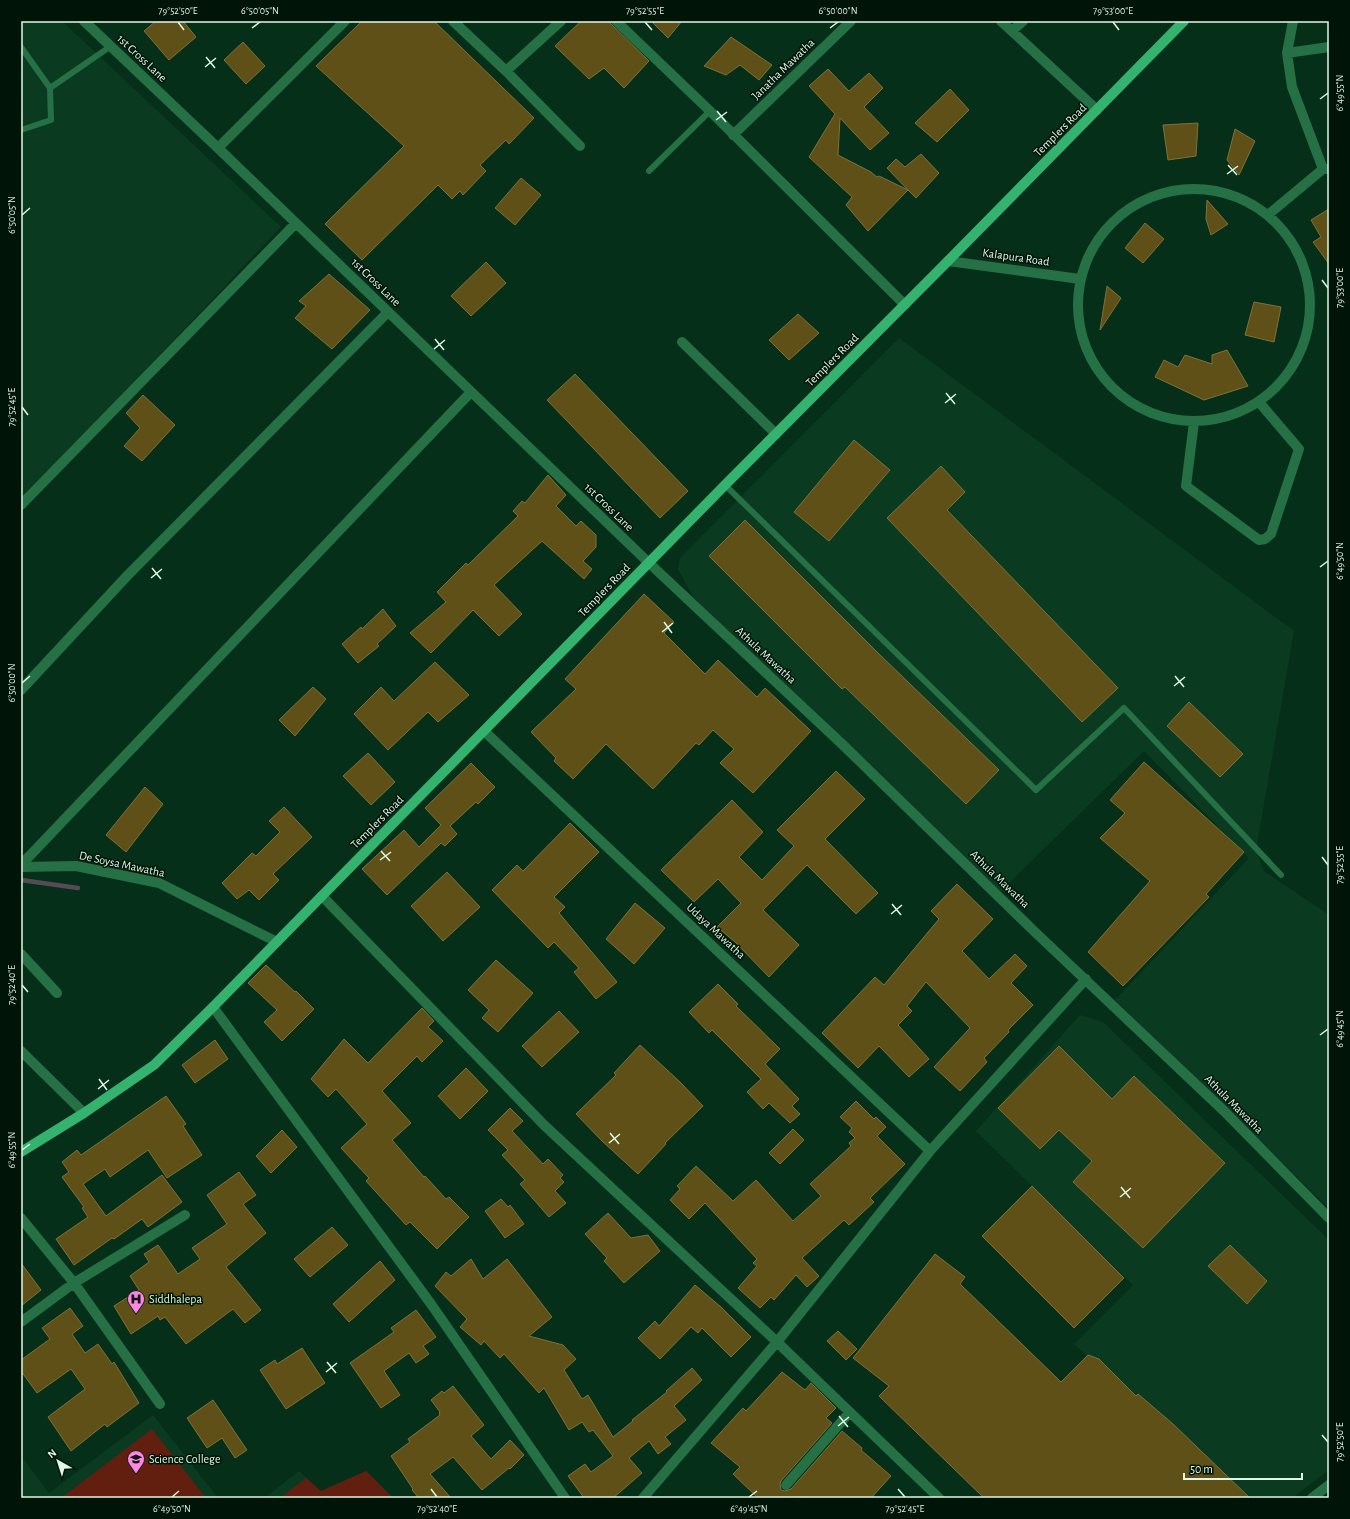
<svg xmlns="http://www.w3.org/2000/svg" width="1350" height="1519" font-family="'Alegreya Sans',sans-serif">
<rect width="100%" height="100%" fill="#052f18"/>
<path fill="#0a3b21" d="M21,21H62L281,227L21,501Z
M899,338L1294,631L1256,850L1264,871L1329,915V1208L1115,1000L1249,858L1144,751L1000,892L693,597L678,569L680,558Z
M1080,1015L1103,1022L1329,1240V1470L1292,1498H1030L1127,1394L1074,1344L1133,1285L976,1131Z
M153,1415L218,1498H21V1456L49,1493Z
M299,1471L321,1491L366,1471L393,1498H265Z"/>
<path fill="#621e0e" d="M152,1429L206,1498H61Z
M366,1471L393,1498H280L306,1478L321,1491Z"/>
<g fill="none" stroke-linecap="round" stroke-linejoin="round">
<path stroke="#564b55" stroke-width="4.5" d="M21,880L78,888"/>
</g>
<path fill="#5e5016" stroke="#80713a" d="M156,21H183L196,37L169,60L144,31Z
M362,21H434L534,118L509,144L506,140L480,165L486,171L463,195L460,191L452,199L438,185L362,260L325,224L404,146L316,66Z
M581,21H608L649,61L624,88L604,68L589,79L555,46Z
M651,21H682L668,38Z
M731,37L772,65L759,80L740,65L726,75L704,66Z
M243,42L265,66L246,84L224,60Z
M828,69L849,91L869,73L883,88L864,107L889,133L870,150L840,118L838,155L871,172L877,177L879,176L908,190L887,168L896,159L905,167L921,154L939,173L916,198L908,190L868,231L846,205L852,197L809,157L835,114L809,86Z
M950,89L969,110L937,142L915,123Z
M1198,123L1196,156L1168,160L1163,125Z
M1235,129L1255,141L1239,175L1227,160Z
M521,178L541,195L515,225L495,208Z
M1207,200L1228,224L1211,235L1206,219Z
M1329,209V264L1313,242L1321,237L1311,220Z
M1145,223L1164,239L1143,263L1125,248Z
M486,262L506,283L471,316L451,296Z
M329,274L370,310L332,349L295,318L306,306L299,301Z
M1107,286L1121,298L1100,330Z
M1254,302L1281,307L1274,342L1245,335Z
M798,314L819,333L789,360L769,340Z
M1227,350L1248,386L1204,400L1155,377L1164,360L1178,367L1185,355L1212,364V355Z
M575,374L688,491L660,518L547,400Z
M143,395L175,425L142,461L124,446L140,428L126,413Z
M854,440L890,470L829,541L794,512Z
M941,466L965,492L947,510L1118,688L1082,722L887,518Z
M548,475L566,495L556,506L576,526L581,521L596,535V547L583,561L592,569L584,579L542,541L494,585L522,614L499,636L473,610L431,653L410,633L446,602L437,592L466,563L468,565L518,516L513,511L522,501L525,503Z
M745,520L878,653L999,770L966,804L845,687L842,689L709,556Z
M644,594L674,622L664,633L705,674L718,660L757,697L765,688L811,731L753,793L720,763L734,749L713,730L699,745L696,743L653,789L606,744L573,779L554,761L556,758L531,732L576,689L565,679Z
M383,609L396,626L377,644L379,646L358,663L342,644L361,627L362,629Z
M435,662L469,695L438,722L428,712L388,750L354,714L381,687L394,701Z
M313,687L326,699L295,736L279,720Z
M1189,702L1243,754L1220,777L1167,726Z
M368,753L395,782L371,805L343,776Z
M1144,762L1244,852L1206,894L1209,897L1123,986L1088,952L1150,881L1100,838L1125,813L1110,800Z
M471,763L495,787L478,804L476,802L450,826L457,834L445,846L441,843L387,895L362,869L404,830L419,847L441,825L425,808Z
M836,771L865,799L825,839L878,893L856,914L807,865L763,910L799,945L769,977L734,941L717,927L741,903L718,879L694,902L661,870L732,800L763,832L739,857L762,880L794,846L777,830Z
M145,787L163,804L126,852L106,835Z
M284,807L312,837L273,874L279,880L259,900L249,890L237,899L222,883L252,853L256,856L280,832L269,821Z
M570,823L599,852L554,897L565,907L559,913L617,982L596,999L574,972L579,968L554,942L548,948L492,890L517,865L523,871Z
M447,872L480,907L443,941L411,906Z
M957,884L993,919L962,951L989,979L1015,954L1027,966L1011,983L1033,1005L1008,1030L1009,1032L984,1058L987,1062L960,1091L934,1067L970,1028L926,982L907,1006L912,1011L898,1025L929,1059L909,1077L879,1046L858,1068L822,1033L875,977L884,985L939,919L931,911Z
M635,903L665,928L634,964L606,939Z
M496,960L533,993L498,1032L482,1018L489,1010L468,990Z
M266,965L295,992L296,991L314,1009L282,1041L264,1022L277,1010L248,983Z
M718,984L738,1004L736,1006L780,1049L765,1064L799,1099L792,1106L800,1114L790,1123L769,1103L763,1109L747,1092L761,1079L712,1030L709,1033L689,1012Z
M422,1008L434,1021L428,1027L443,1041L422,1062L417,1056L382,1091L411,1123L392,1140L424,1177L425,1176L446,1199L449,1197L469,1217L437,1249L410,1222L406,1225L366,1181L369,1178L341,1148L367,1124L336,1089L328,1097L311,1079L344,1039L368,1063Z
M559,1011L579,1032L542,1067L522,1046Z
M215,1040L228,1059L195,1083L182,1065Z
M640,1045L680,1082L703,1106L665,1143L666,1144L638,1174L602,1141L576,1114L616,1075L614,1073Z
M1059,1046L1112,1099L1134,1076L1225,1163L1143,1248L1073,1182L1092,1161L1059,1130L1040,1149L998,1108Z
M466,1068L488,1091L460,1119L438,1096Z
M166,1096L186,1124L183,1126L202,1155L167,1178L148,1150L110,1177L105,1169L83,1184L106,1216L162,1175L182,1202L148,1227L142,1219L114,1239L112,1238L74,1265L56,1239L88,1217L82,1208L84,1207L62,1177L69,1172L62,1162L77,1150L81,1155Z
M856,1101L874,1119L876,1117L886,1127L877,1136L905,1164L870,1198L874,1202L849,1225L844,1220L802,1258L819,1276L807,1287L796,1275L774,1300L771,1297L760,1308L738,1288L757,1266L753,1263L757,1259L705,1203L689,1219L670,1200L680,1189L677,1186L696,1166L733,1201L756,1180L793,1221L821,1196L810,1184L851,1146L849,1143L855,1138L849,1132L852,1128L840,1117Z
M510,1108L523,1121L512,1131L543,1164L548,1159L563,1175L560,1178L564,1182L555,1191L566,1203L549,1217L520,1184L525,1180L502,1155L508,1150L488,1130Z
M793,1129L804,1140L780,1164L769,1153Z
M282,1130L297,1147L271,1173L256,1156Z
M239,1172L256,1195L243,1204L266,1233L226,1267L261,1310L245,1323L233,1309L186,1344L165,1317L160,1320L158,1316L131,1334L114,1306L139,1290L130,1276L149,1262L144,1254L158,1245L178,1274L200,1259L192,1248L227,1224L207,1195Z
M1032,1186L1124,1278L1074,1328L982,1236Z
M501,1199L508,1207L510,1205L524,1224L505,1238L485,1211Z
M608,1213L631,1238L648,1235L660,1251L624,1283L604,1261L607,1258L585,1234Z
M332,1227L348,1245L310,1277L294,1259Z
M1230,1245L1267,1281L1247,1304L1208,1266Z
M935,1254L965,1277L960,1284L1061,1382L1088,1355L1099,1359L1136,1396L1138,1394L1173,1424L1250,1498H984L879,1396L889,1386L853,1358Z
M471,1259L483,1279L507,1259L552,1317L529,1336L563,1345L576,1359L564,1370L582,1399L588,1395L613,1437L633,1421L632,1420L667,1392L666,1391L692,1368L702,1380L674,1406L686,1420L665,1437L671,1444L658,1454L649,1441L629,1458L642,1473L613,1498H584L568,1476L585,1464L591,1472L613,1456L593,1430L589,1432L582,1422L569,1430L544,1388L539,1393L504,1354L500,1358L484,1341L481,1345L460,1327L467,1319L435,1286L446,1272L451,1276Z
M380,1261L395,1280L349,1322L333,1304Z
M21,1263L41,1290L21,1306Z
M695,1285L721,1307L751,1337L731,1357L702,1328L698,1333L691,1327L660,1359L638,1338L655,1321L659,1326Z
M70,1308L83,1326L72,1334L85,1353L98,1344L112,1364L114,1362L139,1403L107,1427L105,1424L71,1451L48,1417L85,1389L71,1369L37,1393L21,1371V1360L50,1339L42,1328Z
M416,1310L436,1337L423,1346L429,1354L416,1363L409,1353L384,1371L400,1395L381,1408L350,1363L394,1332L391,1328Z
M838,1331L857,1349L846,1360L827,1341Z
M302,1348L325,1383L286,1409L260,1370L275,1360L277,1364Z
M782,1372L805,1390L811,1383L836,1408L826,1418L832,1423L781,1481L780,1484L781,1490L785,1491L791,1489L842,1431L862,1448L861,1450L891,1476L871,1498H758L733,1474L740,1467L711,1443L743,1408L746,1411Z
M453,1386L484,1425L471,1436L491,1459L510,1440L524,1455L510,1469L509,1468L482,1490L453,1457L430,1474L451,1498H419L412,1490L413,1489L391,1456L410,1442L408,1439L440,1415L439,1413L440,1412L431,1400L442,1391L444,1393Z
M213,1400L247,1450L235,1458L222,1438L207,1448L187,1418Z"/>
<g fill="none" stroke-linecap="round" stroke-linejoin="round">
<path stroke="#267045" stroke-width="6" d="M21,47L50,88L51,120L21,130
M50,88L111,46
M649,171L710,111
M725,485L1036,790L1124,708L1281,875"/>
<path stroke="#267045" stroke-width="10" d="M84,21L218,148L649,563L843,745L1036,933L1224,1111L1329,1218
M453,21L506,71L561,21
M616,21L710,111L905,305
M1001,21L1097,110
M1293,21L1287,53L1292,87L1323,169
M1012,31L1023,21
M1287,53L1329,47
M506,71L580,146
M733,135L851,21
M218,148L345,21
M1078 305a116 116 0 1 1 232 0a116 116 0 1 1-232 0Z
M1269,214L1323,169H1329
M948,261L1080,279
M682,342L776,434
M1194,422L1186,486L1259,540L1265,539L1271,534L1299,449L1259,402
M21,505L296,223
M21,690L127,576L388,312
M484,731L930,1151
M21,865L471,392
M21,867L76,866L159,883L277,942
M322,896L544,1125L777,1342L939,1498
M21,954L57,993
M213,1007L431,1304L565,1498
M21,1051L84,1113
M21,1218L74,1283L160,1404
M21,1322L74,1283L185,1215
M786,1485L850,1412
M643,1498L777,1342L930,1151L1086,979
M1312,1498L1329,1485"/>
<path stroke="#33b36d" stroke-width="10" d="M21,1152L84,1113L154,1065L213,1007L725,485L948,261L1184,21"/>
</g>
<path fill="none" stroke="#def9e6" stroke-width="1.5" d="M178,22L184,30M645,22L652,30M1113,22L1119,30M252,28L260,22M830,28L838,22M206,57L215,68M205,67L216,58M1320,99L1328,93M717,111L726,122M716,120L727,112M1228,165L1237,175M1227,174L1238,166M22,215L30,208M1322,280L1328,288M435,339L444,350M434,349L445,340M946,393L955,404M945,403L956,394M22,407L28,415M1320,567L1328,561M152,568L161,579M151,578L162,569M664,622L672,633M662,632L673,623M1175,676L1184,687M22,683L30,676M1174,686L1185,677M381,851L390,861M1322,857L1328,865M380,860L391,852M892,904L901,915M891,914L902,905M22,985L28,992M1320,1035L1328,1029M99,1079L107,1090M98,1089L109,1080M610,1133L619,1144M609,1143L620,1134M22,1150L30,1144M1121,1187L1130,1198M1120,1197L1131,1188M327,1362L336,1373M326,1372L337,1363M839,1416L848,1427M838,1426L849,1417M1322,1435L1328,1442M431,1489L437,1497M898,1489L905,1497M172,1497L179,1491M749,1497L757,1491"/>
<defs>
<g id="hospital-pin" transform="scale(0.9)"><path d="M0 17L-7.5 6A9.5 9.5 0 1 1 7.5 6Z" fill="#fb87e5" stroke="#011408"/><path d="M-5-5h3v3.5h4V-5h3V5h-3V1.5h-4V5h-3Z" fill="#111"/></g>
<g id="school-pin" transform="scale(0.9)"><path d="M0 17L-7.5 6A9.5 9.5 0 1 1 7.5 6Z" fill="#fb87e5" stroke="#011408"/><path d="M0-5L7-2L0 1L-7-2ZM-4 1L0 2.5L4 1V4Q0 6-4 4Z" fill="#111"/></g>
</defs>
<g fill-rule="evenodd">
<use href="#hospital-pin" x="136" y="1299"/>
<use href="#school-pin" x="136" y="1459"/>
</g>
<g text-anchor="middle" stroke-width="3" stroke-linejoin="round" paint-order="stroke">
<g font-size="12" fill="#def9e6" stroke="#011408">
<text transform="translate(142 58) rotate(43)" y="4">1st Cross Lane</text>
<text transform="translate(783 69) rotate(-44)" y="4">Janatha Mawatha</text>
<text transform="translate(1060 130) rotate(-45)" y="4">Templers Road</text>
<text transform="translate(1016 257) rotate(8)" y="4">Kalapura Road</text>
<text transform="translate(376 282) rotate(44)" y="4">1st Cross Lane</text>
<text transform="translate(832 360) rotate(-45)" y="4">Templers Road</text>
<text transform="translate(609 507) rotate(44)" y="4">1st Cross Lane</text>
<text transform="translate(604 590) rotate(-46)" y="4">Templers Road</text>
<text transform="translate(766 655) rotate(43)" y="4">Athula Mawatha</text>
<text transform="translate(377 822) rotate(-45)" y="4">Templers Road</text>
<text transform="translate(122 864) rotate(12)" y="4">De Soysa Mawatha</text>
<text transform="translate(1000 879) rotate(44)" y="4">Athula Mawatha</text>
<text transform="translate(716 931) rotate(43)" y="4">Udaya Mawatha</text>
<text transform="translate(1234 1104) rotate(45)" y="4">Athula Mawatha</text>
</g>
<g font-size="12" fill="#def9e6" stroke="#011408" text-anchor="start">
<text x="149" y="1303">Siddhalepa</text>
<text x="149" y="1463">Science College</text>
</g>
</g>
<rect width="1350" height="1519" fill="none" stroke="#011408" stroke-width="44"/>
<g transform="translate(58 1461) rotate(321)" stroke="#011408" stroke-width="3" paint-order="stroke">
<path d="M0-3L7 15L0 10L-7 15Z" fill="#def9e6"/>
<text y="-6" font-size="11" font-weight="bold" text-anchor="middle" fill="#def9e6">N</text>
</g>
<path d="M1184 1473v6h118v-6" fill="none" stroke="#def9e6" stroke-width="2"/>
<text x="1190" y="1473" font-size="12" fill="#def9e6" stroke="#011408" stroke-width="3" paint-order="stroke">50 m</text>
<rect x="22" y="22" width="1306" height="1475" fill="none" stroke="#def9e6" stroke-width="1.5"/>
<g font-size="10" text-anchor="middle" fill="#def9e6">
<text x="178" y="14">79°52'50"E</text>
<text x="260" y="14">6°50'05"N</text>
<text x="645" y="14">79°52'55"E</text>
<text x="838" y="14">6°50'00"N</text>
<text x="1113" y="14">79°53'00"E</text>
<text transform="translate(1339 93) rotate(-90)" y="4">6°49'55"N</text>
<text transform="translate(11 215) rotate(-90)" y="4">6°50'05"N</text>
<text transform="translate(1339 288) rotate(-90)" y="4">79°53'00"E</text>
<text transform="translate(11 407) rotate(-90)" y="4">79°52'45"E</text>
<text transform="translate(1339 561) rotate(-90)" y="4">6°49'50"N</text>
<text transform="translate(11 683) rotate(-90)" y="4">6°50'00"N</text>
<text transform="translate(1339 865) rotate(-90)" y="4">79°52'55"E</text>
<text transform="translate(11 985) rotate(-90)" y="4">79°52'40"E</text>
<text transform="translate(1339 1029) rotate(-90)" y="4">6°49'45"N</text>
<text transform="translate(11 1150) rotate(-90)" y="4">6°49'55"N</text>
<text transform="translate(1339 1442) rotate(-90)" y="4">79°52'50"E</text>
<text x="172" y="1512">6°49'50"N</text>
<text x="437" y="1512">79°52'40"E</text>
<text x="749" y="1512">6°49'45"N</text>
<text x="905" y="1512">79°52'45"E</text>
</g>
</svg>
